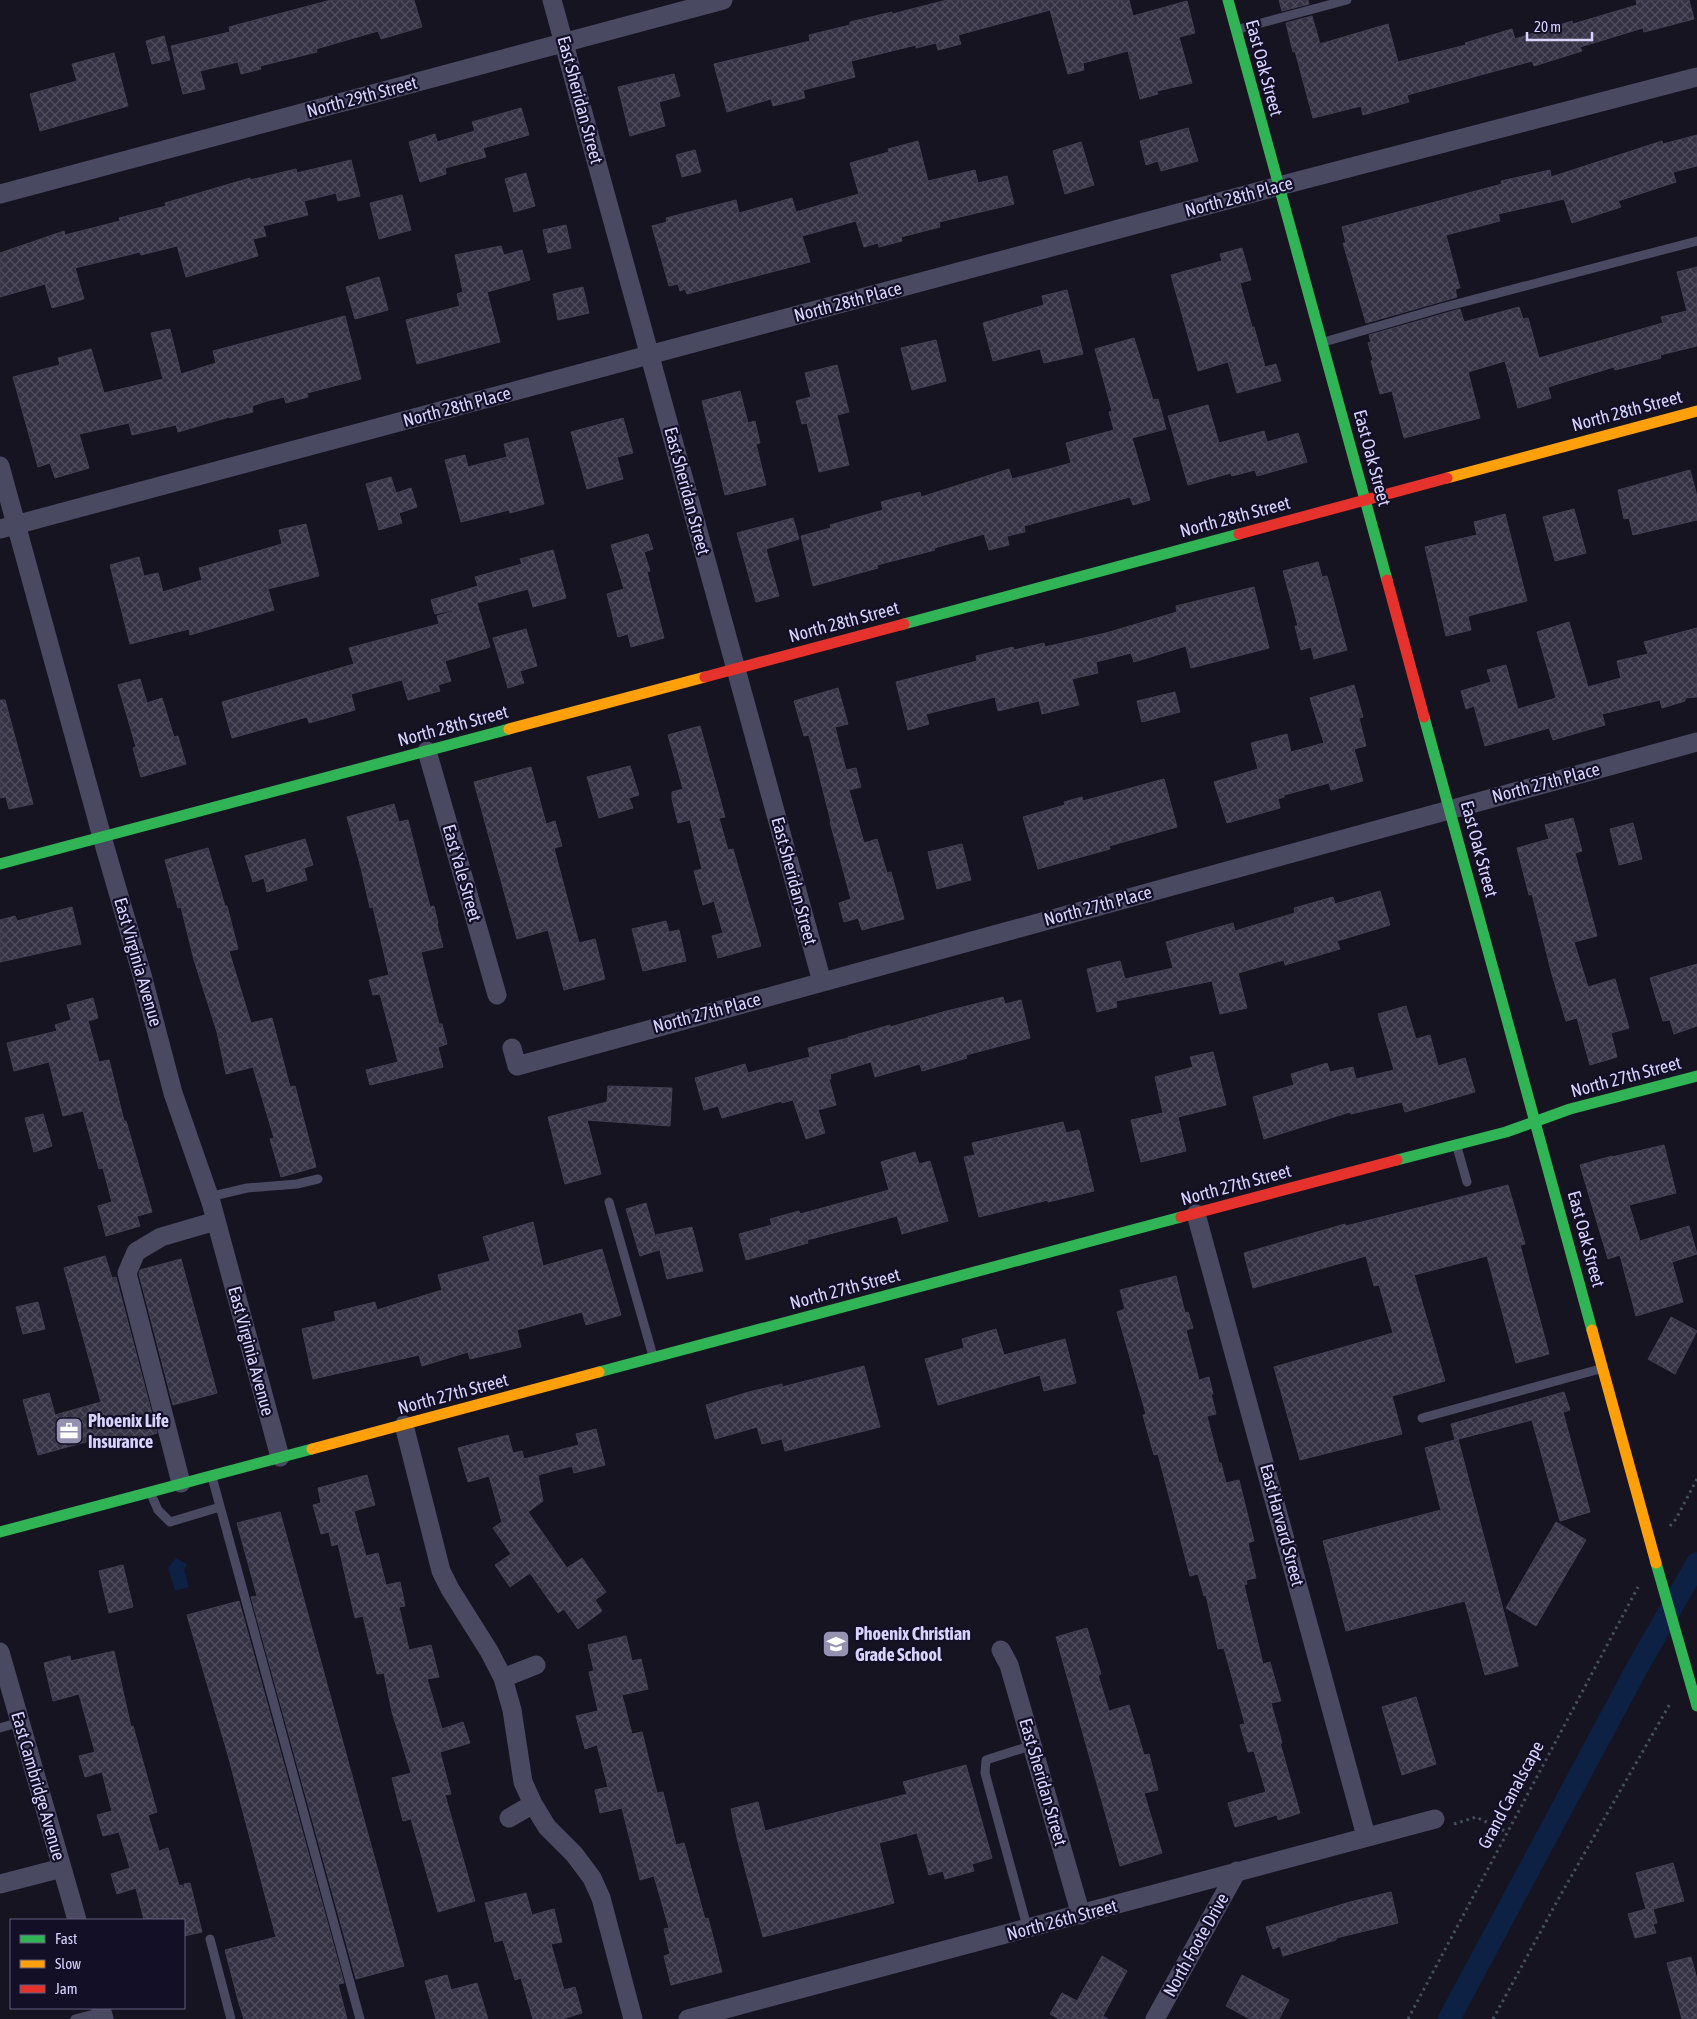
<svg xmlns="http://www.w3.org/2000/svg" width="1697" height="2019" font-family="'Asap Condensed',sans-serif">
<defs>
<pattern id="building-cross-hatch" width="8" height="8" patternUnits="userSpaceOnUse" patternTransform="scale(1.25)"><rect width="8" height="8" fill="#343243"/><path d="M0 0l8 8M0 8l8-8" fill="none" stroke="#514f5f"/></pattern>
</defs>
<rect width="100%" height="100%" fill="#161421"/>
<path fill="#0d2144" d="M176,1558L187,1564L184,1570L189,1587L175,1591L168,1568Z"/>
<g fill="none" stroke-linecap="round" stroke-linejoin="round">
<path stroke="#0d2144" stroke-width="22" d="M1449,2019L1637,1668L1697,1563"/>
</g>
<path fill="url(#building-cross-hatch)" stroke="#433f54" d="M331,0H414L422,27L381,39L378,31L316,49L317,52L260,66L261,69L241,74L238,62L200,71L205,89L183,94L171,46L230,32L229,27Z
M947,0H1129L1133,16L1187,1L1195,33L1179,37L1192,83L1157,91L1158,94L1140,99L1128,51L1083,63L1084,70L1068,74L1050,10L958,35L961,44L938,50L936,43L916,48V45L851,61L855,77L803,90L805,98L773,106L771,99L727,112L714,64L810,41L809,35L850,25V22L892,12V14Z
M1279,0H1308L1309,4L1282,11Z
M1636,0H1689L1694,19L1644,32L1643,28L1580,47L1582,51L1534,66L1532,61L1407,95L1409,102L1363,115L1361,106L1313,118L1295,51L1293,52L1286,23L1312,16L1320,44L1388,24L1398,62L1466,45L1465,43L1512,29L1515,39L1572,21L1573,24L1637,5Z
M164,36L170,60L152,64L146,41Z
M114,53L128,106L40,131L30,94L77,81L72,64Z
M674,74L680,96L659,102L665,126L630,136L618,87Z
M521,108L529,135L483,148L486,157L445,168L446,174L420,182L409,142L435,134L437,142L475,131L472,122Z
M1188,128L1198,161L1161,171L1158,161L1146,165L1140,141Z
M1697,135V166L1673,172L1676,182L1618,201L1621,207L1572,223L1564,199L1498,214L1500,221L1446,235L1460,288L1455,289L1457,297L1366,323L1343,243H1346L1342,227L1502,184L1501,181L1550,170L1551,177L1662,141L1663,144Z
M918,141L928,181L975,170L978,183L1007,176L1014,204L939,222L940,227L901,237L902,241L879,247L878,243L864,247L856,221L802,236L810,262L687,294L685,289L680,291L678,284L669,286L652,226L667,222L666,218L736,200L739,213L792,198L796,212L859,194L850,163L889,152L888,149Z
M1081,142L1094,185L1065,194L1053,151Z
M695,150L701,172L682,177L676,155Z
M351,160L360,196L338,201L336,193L304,201L308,215L263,226L266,236L253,239L258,256L186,277L177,246L141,255L140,252L75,268L84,299L52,308L45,284L0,297V253L64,231L65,235L120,221L119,218L166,206L165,203L250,178V180L296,169L297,173Z
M526,173L535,206L514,212L505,179Z
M402,195L411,230L379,239L370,203Z
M566,225L571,248L548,253L543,230Z
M501,246L504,255L522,250L530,280L487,292L500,342L417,364L406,320L460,306L457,294L463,292L455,255Z
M1242,248L1251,280L1240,283L1252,327H1254L1265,367L1276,364L1281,381L1237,393L1228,362L1198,371L1171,275L1222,261L1220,254Z
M1697,267V346L1660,355L1661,358L1615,370L1614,367L1548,387L1551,398L1518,408L1505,361L1468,372L1480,418L1404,438L1392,391L1380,394L1371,361L1373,360L1368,343L1371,342L1369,335L1460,309L1464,322L1519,307L1523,319L1528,318L1539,358L1663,323L1661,317L1687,311L1677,272Z
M379,277L388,310L355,319L346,287Z
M583,287L589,313L558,320L553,294Z
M1067,290L1083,354L1044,363L1040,349L993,361L983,323L1044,305L1042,296Z
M345,316L361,379L307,393L308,397L286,403L284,397L267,401L252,406L253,412L230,418L229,417L178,432L176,425L132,435L129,423L79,434L89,468L55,478L50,463L38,467L13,377L60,365L58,358L91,349L104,393L163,379L151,333L170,329L181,374L216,363L213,351Z
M1134,338L1153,400L1158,399L1166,429L1132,438L1150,500L1133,505L1130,497L1024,526L1025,532L1007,536L1009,545L989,550L984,534L934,548L935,550L877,565L878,568L813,586L801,536L831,528L830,525L883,510L881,502L920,492L921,497L1009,469L1012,479L1071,463L1066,443L1114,430L1109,412L1112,411L1095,349Z
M936,340L946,381L912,390L901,348Z
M837,365L849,412L837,415L849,465L819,472L807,423L802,424L796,401L811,397L805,373Z
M740,391L748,423L755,421L760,443L756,444L766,485L725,495L702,401Z
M1208,405L1219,443L1264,431L1267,442L1298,433L1307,462L1257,476L1255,470L1232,476L1231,473L1188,485L1168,416Z
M623,418L633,453L617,457L623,479L587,489L571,432Z
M528,438L544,504L510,513L509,510L461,522L445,460L465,455L468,467L507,457L504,444Z
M1690,470L1697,496V520L1633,535L1629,518L1624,519L1618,490Z
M391,477L396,493L411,488L417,507L399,513L402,523L379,530L366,484Z
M1574,509L1586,553L1555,561L1543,517Z
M1505,514L1527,601L1468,616L1471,630L1446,636L1425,547L1477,535L1474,522Z
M793,518L799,539L766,549L779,596L756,602L737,533Z
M306,524L319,576L268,589L274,610L190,635L189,629L130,644L110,565L139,557L144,576L158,573L163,592L202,580L199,568L282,544L279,530Z
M648,534L653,549L644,552L650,571L647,572L664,638L631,647L628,634L618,637L607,594L624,589L611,545Z
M553,550L566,598L533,607L528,589L477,603L490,647L445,661L451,681L438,685L440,691L408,700L402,680L351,694L355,710L309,723L307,717L232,738L222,702L354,664L349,648L439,624L437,616L453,611V610L435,614L431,600L478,586L475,577L522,564L520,559Z
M1318,562L1322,577L1327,576L1347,650L1314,659L1311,647L1301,650L1295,626H1298L1283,571Z
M1254,587L1269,648L1191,668L1186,646L1134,662L1131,653L1096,662L1098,673L1072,679L1079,705L1042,714L1039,701L998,711L995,697L926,714L929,724L908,730L896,682L977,661L976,656L1013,647L1014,650L1044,643L1045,647L1106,633L1177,612L1176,606Z
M1569,622L1588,687L1621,678L1617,661L1648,654L1644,642L1697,628V697L1685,698V701L1662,708L1660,700L1602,714L1605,725L1553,740L1549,728L1485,746L1474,706L1466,709L1461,691L1491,682L1487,670L1506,665L1518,709L1556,698L1537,632Z
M526,629L537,666L520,671L524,683L508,688L493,638Z
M140,679L147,703L162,698L174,737L178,736L186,764L141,777L133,748L136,747L118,685Z
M1354,685L1363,717L1359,718L1366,746L1354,749L1363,781L1331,790L1329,783L1284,795V797L1278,799L1280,808L1227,823L1214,782L1258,769L1251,743L1287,734L1291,752L1324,743L1310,698Z
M838,688L848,724L835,727L846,770L856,768L861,787L849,790L864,843L877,839L887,873L891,872L904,919L862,930L858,918L844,922L839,903L851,899L830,822H831L809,735L804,736L794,701Z
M1175,692L1180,712L1142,722L1137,701Z
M0,700H5L33,804L9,809L6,797L0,798Z
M700,726L725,817L719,818L728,850L733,849L761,946L718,958L712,936L723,933L714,901L703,905L694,871L702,869L690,820L678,823L672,799V792L683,789L668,735Z
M630,766L639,795L629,798L633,808L599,818L587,777Z
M531,767L546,824L555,821L562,846L554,848L579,943L595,939L605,979L564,990L548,930L517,939L474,782Z
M1164,779L1177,827L1109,846L1110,849L1038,869L1023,817L1065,805L1064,802L1082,797L1083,801Z
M394,804L399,822L408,820L430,907L434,906L438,923L437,924L443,947L421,952L439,1024H442L447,1044L438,1047L443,1067L370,1085L366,1070L398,1062L380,994L373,995L369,980L389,975L373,907L370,908L361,868L347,817Z
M1573,818L1582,851L1575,853L1597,936L1574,942L1588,987L1615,979L1629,1028L1611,1033L1617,1057L1590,1065L1577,1018L1566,1021L1551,971L1532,894L1529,895L1517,848L1549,839L1545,825Z
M1633,823L1642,859L1619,865L1610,829Z
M305,839L313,865L304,868L307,880L267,892L264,878L253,882L245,856Z
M962,844L971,880L937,889L928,852Z
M208,848L225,906H227L238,949L229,951L251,1023L272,1018L290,1087L295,1086L316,1167L281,1177L270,1139L274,1138L253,1067L226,1074L217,1032L194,960L181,907L178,908L165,860Z
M1380,891L1390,925L1337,941L1340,949L1285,965L1284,960L1238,973L1247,1008L1220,1014L1212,981L1116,1001L1117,1007L1097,1012L1087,969L1120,961L1125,979L1173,968L1166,942L1233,923L1235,931L1295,913L1294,908L1333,897L1335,904Z
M72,907L81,944L0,962V920L15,916L17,921Z
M666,921L669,932L679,930L686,961L643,971L632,929Z
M1697,964V1026L1674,1034L1670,1020L1663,1021L1650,978Z
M1003,997L1005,1004L1021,1000L1030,1038L966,1055L967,1058L922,1071L920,1064L875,1077L871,1062L830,1074L831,1079H829L836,1105L818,1110L825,1133L806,1139L793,1100L782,1103V1101L722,1118L718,1106L704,1110L695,1078L745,1064L748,1073L810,1057L808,1048L848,1038V1037L890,1025V1027L943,1012Z
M93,998L98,1018L88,1021L99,1062L109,1060L124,1121H126L152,1212L137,1216L140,1226L106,1236L98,1206L112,1202L103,1168L99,1169L83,1111L63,1116L49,1062L14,1071L7,1043L57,1031L55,1025L71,1020L67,1005Z
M1406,1006L1416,1039L1430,1035L1438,1066L1465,1058L1475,1092L1405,1112L1402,1102L1351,1114L1350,1112L1264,1139L1253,1097L1294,1085L1291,1074L1327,1063L1330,1072L1353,1067L1356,1079L1394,1070L1378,1014Z
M1213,1052L1226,1105L1178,1117L1186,1151L1141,1162L1131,1120L1163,1113L1155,1077L1193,1067L1190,1057Z
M608,1086L672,1088L670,1126L587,1120L601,1174L565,1184L548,1117L607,1102Z
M43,1114L52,1146L34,1152L25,1118Z
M1063,1122L1066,1133L1079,1130L1094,1191L1048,1202V1200L979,1217L964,1157L975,1155L972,1143Z
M1664,1145L1676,1193L1629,1205L1640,1241L1689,1226L1697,1254L1672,1262L1683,1302L1636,1316L1620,1255L1608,1259L1580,1165L1612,1156V1157Z
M915,1152L919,1164L930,1161L948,1221L902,1234L897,1216L807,1240L808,1243L746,1260L739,1234L772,1225L770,1219L799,1211L800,1214L889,1190L881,1162Z
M1508,1185L1525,1244L1520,1245L1549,1354L1516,1363L1487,1256L1414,1275L1445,1381L1392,1396L1402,1434L1300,1460L1274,1367L1393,1333L1379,1285L1374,1286L1366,1256L1253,1288L1244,1253L1345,1224L1346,1226Z
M646,1203L659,1250L640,1256L626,1209Z
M533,1222L543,1266L602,1249L621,1315L586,1325L582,1312L517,1330L521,1347L470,1359L468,1352L422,1366L419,1355L313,1379L302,1329L336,1321L334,1312L375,1302L377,1310L442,1290L438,1275L490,1261L483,1237Z
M692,1227L703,1271L667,1279L656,1235Z
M105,1256L112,1278L116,1277L157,1433L114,1446L111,1435L38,1455L23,1400L49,1393L55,1415L101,1402L64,1268Z
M181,1259L217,1393L173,1405L139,1274L140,1270Z
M1176,1276L1185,1313L1188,1312L1193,1328L1186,1330L1199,1380L1209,1377L1213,1394H1211L1216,1414L1207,1416L1219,1463H1221L1226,1483L1239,1480L1254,1541L1248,1543L1256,1578L1246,1580L1247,1584L1244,1585L1263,1664L1270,1662L1281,1701L1271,1703L1282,1743H1280L1300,1813L1278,1820L1277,1815L1235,1827L1228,1803L1266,1792L1254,1751L1248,1752L1240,1725L1245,1724L1224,1648L1218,1649L1206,1595L1204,1596L1198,1574L1190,1576L1158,1454L1154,1455L1143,1415L1146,1414L1117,1312L1125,1309L1120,1290Z
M38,1302L45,1329L23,1334L16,1307Z
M1671,1317L1697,1331L1675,1374L1648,1359Z
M996,1329L1004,1355L1065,1339L1076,1383L1044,1391L1040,1375L938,1405L925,1359L964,1348L962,1339Z
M864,1366L880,1427L785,1451L782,1439L762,1444L757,1427L715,1439L706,1405L749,1392L782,1384V1387Z
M1564,1392L1570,1410L1563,1412L1590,1512L1560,1521L1532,1420L1455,1440L1451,1424Z
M596,1429L605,1465L574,1473L572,1466L538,1475L543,1501L528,1512L567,1568L582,1558L606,1592L595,1600L602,1611L578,1629L564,1609L558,1613L530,1573L510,1587L495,1565L511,1554L493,1528L502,1522L489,1476L468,1482L458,1448L508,1435L513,1453L522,1451L524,1459L579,1445L576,1434Z
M1458,1439L1518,1666L1485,1675L1465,1601L1346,1631L1323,1541L1441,1510L1425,1448Z
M367,1475L375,1505L354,1511L366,1556L378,1553L386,1585L400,1582L405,1606L399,1607L409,1650L431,1645L439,1677L427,1679L442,1729L463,1722L470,1743L440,1752L451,1794L445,1795L475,1901L438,1912L411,1819L403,1821L392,1778L411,1773L392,1712L384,1673L377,1674L363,1616L355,1618L338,1544L332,1546L329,1532L321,1534L313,1505L321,1503L318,1488Z
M280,1512L404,1966L356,1979L251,1597L257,1596L237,1523Z
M1556,1522L1586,1540L1536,1626L1506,1608Z
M123,1565L133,1607L109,1613L99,1571Z
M239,1601L344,1983L338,1984L347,2019H244L238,2000L225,1950L276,1937L228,1755L187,1615Z
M1087,1628L1101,1674L1098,1675L1109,1711L1129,1705L1144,1755L1149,1754L1158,1790L1144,1793L1162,1853L1120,1866L1056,1637Z
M626,1636L632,1661L641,1659L648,1689L622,1695L632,1734L642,1732L657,1793L663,1792L676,1845L684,1843L705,1919L708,1918L722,1972L671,1985L664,1956L670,1954L664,1929L669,1928L654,1876L640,1880L622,1808L600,1813L595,1790L608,1787L597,1745L585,1749L576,1716L598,1711L589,1672L594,1671L588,1645Z
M114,1651L131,1727L133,1726L157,1812L148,1815L159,1851L168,1848L179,1886L182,1885L184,1891V1884L190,1883L202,1932L184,1936V1920H144L136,1888L117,1894L111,1874L130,1868L119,1832L103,1836L97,1815L112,1811L102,1772L85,1777L79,1756L95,1752L79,1694L53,1701L44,1663L70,1656L71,1661Z
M1416,1697L1436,1764L1402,1775L1382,1707Z
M966,1765L992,1858L972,1864L974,1871L945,1879L943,1871L929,1875L917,1833L879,1843L894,1903L763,1937L737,1838L731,1809L758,1802L765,1831L907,1794L903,1782Z
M1673,1863L1684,1901L1653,1909L1657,1923L1653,1924L1656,1933L1635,1938L1628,1914L1646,1909L1636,1873Z
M1391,1892L1398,1923L1336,1938V1940L1283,1956L1280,1946L1273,1949L1266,1927L1350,1902Z
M526,1893L532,1915L554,1909L562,1942L551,1944L564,1990L575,1987L582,2013L562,2019H533L521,1978L515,1980L503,1940L495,1942L485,1903Z
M1102,1956L1127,1971L1103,2016L1108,2019H1059L1050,2014L1062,1993L1077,2001Z
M1691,1957L1697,1979V2019H1682L1667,1963Z
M447,1975L451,1990L477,1983L488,2019H436L425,1981Z
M1242,1975L1289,2000L1279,2019H1250L1226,2006Z"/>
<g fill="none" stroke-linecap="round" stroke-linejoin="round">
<path stroke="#44505f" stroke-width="3" stroke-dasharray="2.5 4" stroke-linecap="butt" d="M1670,1526L1676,1519L1697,1479
M1454,1824L1476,1817L1507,1832
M1408,2019L1638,1587
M1493,2019L1560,1896L1671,1702"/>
<path stroke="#4a4962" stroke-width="9" d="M1239,29L1347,0
M1324,342L1441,308L1697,241
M1457,1147L1467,1182
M209,1197L247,1188L297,1184L318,1179
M609,1202L653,1356
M1422,1418L1600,1369
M212,1477L360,2019
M151,1494L158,1510L170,1522L220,1507
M0,1728L20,1722
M1028,1930L985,1773L986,1760L1033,1745
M210,1939L231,2019
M75,2019L102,2012"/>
<path stroke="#4a4962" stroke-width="19" d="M552,0L822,982
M0,194L723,0
M0,466L102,837L142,975L173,1093L211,1202L280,1457
M0,529L1279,186L1697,77
M427,751L497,995
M512,1048L517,1066L1697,742
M1196,1214L1366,1836
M404,1425L441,1571L450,1589L489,1651L503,1678L512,1710L523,1782L533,1804L547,1827L574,1854L592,1878L601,1898L633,2019
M181,1483L127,1273L136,1252L161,1237L216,1221
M1001,1650L1009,1665L1081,1915
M0,1652L77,1920
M503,1678L536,1665
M509,1818L533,1804
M0,1884L62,1868
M101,2008L104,2019
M688,2019L1435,1819
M1155,2019L1237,1871"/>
<path stroke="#30b455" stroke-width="11" d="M1228,0L1387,580
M904,624L1239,534
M1424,717L1592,1330
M0,864L509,729
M1397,1160L1506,1132L1570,1109L1697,1076
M599,1372L1181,1217
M0,1532L312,1449
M1656,1563L1697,1706"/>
<path stroke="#ff9f0a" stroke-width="11" d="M1447,478L1697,411
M509,729L705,677
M1592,1330L1656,1563
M312,1449L599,1372"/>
<path stroke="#e5322d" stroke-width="11" d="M1239,534L1447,478
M1387,580L1424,717
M705,677L904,624
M1181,1217L1397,1160"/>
</g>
<defs>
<g id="office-square" transform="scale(1.4375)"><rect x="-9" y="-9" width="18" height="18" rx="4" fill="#9591b1" stroke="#130f26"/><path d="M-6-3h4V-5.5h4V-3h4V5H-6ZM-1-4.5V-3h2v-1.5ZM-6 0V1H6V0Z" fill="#fff"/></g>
<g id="school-square" transform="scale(1.4375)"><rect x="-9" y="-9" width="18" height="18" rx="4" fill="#9591b1" stroke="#130f26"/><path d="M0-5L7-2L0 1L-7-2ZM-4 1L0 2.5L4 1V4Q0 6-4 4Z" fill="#fff"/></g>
</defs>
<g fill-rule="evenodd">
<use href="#office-square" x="69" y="1431"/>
<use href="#school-square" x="836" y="1644"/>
</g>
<g text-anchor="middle" stroke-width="4.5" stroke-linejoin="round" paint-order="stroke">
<g font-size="18" fill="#d9d4ff" stroke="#130f26">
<text transform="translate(1264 68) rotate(75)" y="6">East Oak Street</text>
<text transform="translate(362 97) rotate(-15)" y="6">North 29th Street</text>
<text transform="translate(580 100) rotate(75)" y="6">East Sheridan Street</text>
<text transform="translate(1239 197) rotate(-15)" y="6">North 28th Place</text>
<text transform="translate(848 302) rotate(-15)" y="6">North 28th Place</text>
<text transform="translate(457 407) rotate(-15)" y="6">North 28th Place</text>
<text transform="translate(1627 411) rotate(-15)" y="6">North 28th Street</text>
<text transform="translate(1372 458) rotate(75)" y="6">East Oak Street</text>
<text transform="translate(687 491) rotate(75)" y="6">East Sheridan Street</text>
<text transform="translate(1235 517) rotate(-15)" y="6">North 28th Street</text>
<text transform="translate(844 622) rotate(-15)" y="6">North 28th Street</text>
<text transform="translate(453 726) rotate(-15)" y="6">North 28th Street</text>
<text transform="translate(1546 783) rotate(-15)" y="6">North 27th Place</text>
<text transform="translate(1479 849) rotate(75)" y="6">East Oak Street</text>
<text transform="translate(462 873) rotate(74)" y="6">East Yale Street</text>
<text transform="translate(794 881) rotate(75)" y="6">East Sheridan Street</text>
<text transform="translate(1098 906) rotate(-15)" y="6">North 27th Place</text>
<text transform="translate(138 962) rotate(74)" y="6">East Virginia Avenue</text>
<text transform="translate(707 1013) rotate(-15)" y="6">North 27th Place</text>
<text transform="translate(1626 1077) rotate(-15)" y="6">North 27th Street</text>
<text transform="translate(1236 1185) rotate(-15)" y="6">North 27th Street</text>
<text transform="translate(1586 1239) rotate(75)" y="6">East Oak Street</text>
<text transform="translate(845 1289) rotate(-15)" y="6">North 27th Street</text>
<text transform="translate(251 1351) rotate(75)" y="6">East Virginia Avenue</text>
<text transform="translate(453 1394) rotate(-15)" y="6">North 27th Street</text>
<text transform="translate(1282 1525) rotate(75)" y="6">East Harvard Street</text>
<text transform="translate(1043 1782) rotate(74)" y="6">East Sheridan Street</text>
<text transform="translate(38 1786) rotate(74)" y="6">East Cambridge Avenue</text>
<text transform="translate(1511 1795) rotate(-62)" y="6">Grand Canalscape</text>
<text transform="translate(1062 1920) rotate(-15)" y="6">North 26th Street</text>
<text transform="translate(1196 1945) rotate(-61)" y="6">North Foote Drive</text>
</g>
<g font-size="18" font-weight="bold" fill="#d9d4ff" stroke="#130f26" text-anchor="start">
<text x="88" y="1427">Phoenix Life<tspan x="88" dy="21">Insurance</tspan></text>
<text x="855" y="1640">Phoenix Christian<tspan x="855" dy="21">Grade School</tspan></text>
</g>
</g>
<rect x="10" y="1919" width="175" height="90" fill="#130f26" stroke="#625e7d"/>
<rect x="20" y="1935" width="25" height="8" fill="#30b455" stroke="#625e7d"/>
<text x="55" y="1944" font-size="15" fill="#d9d4ff">Fast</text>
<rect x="20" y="1960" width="25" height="8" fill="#ff9f0a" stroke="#625e7d"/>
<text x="55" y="1969" font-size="15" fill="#d9d4ff">Slow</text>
<rect x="20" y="1985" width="25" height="8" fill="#e5322d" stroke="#625e7d"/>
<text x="55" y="1994" font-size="15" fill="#d9d4ff">Jam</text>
<path d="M1527 32v8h65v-8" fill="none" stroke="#d9d4ff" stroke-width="2.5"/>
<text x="1534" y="32" font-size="15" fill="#d9d4ff" stroke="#130f26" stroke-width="4" paint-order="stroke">20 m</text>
</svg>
